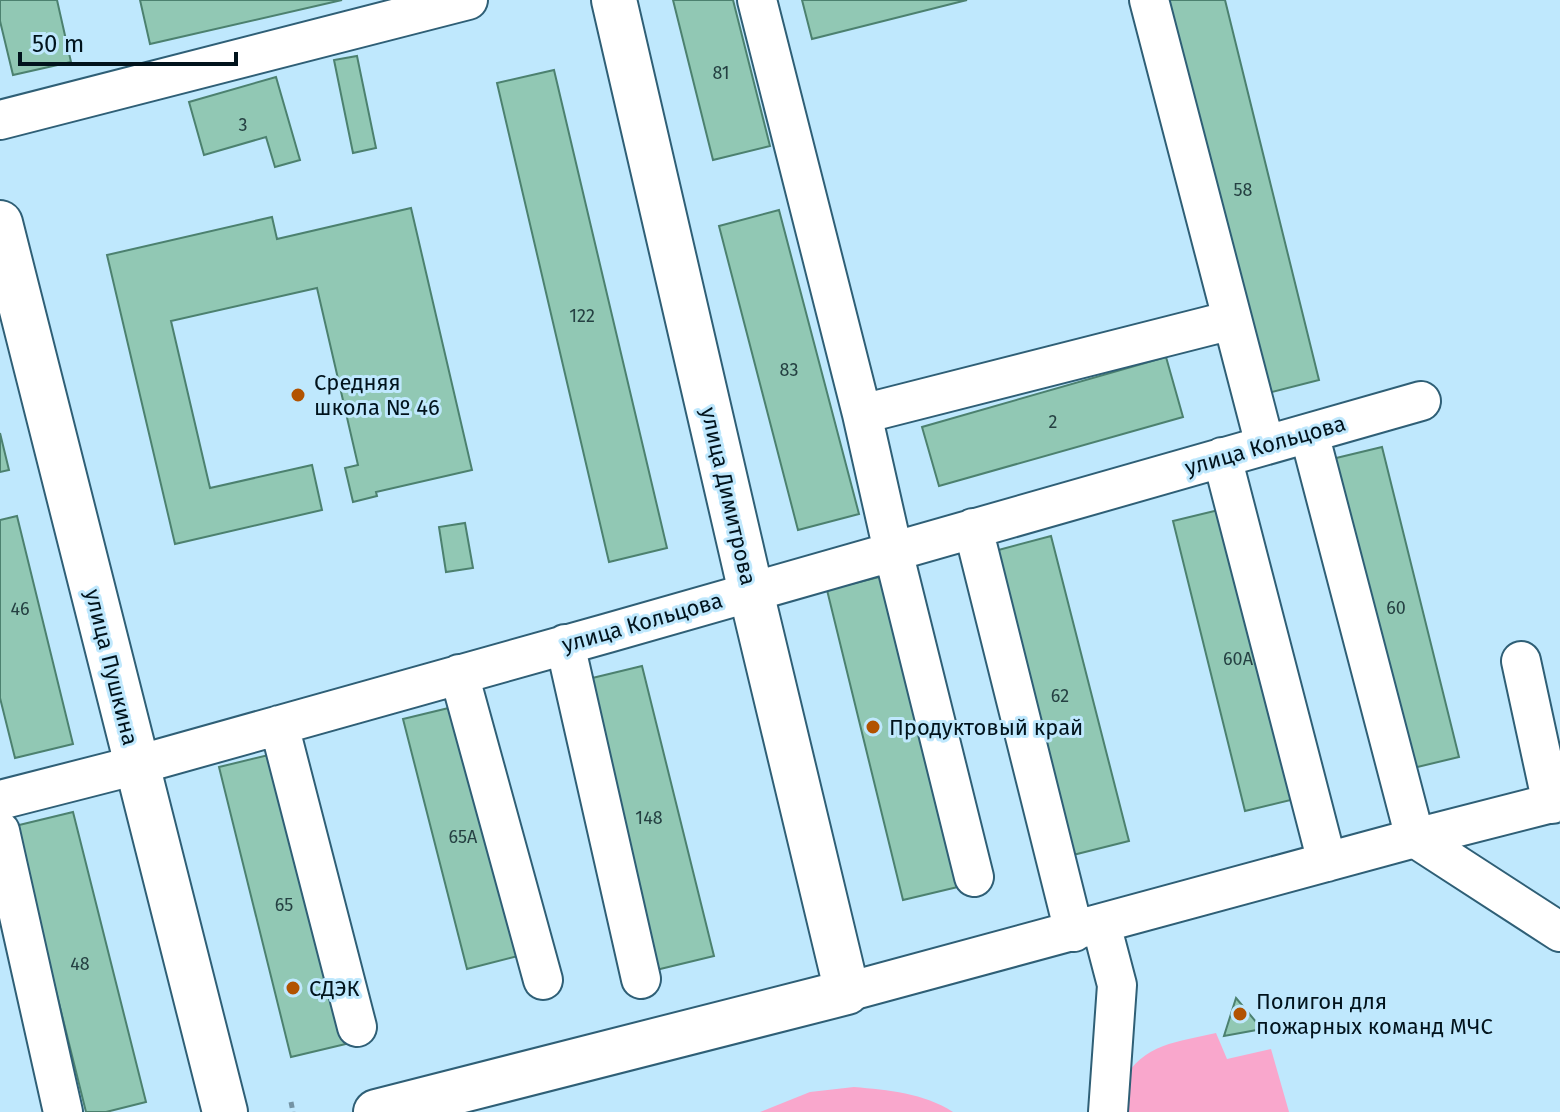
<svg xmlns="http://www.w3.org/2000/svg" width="1560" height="1112" font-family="'Fira Sans',sans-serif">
<rect width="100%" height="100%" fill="#bfe8fd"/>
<path fill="#f9a7cc" d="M1216,1033L1227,1059L1271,1049L1289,1112H1112C1116,1102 1119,1091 1123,1082C1142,1043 1179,1042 1216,1033Z
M854,1087C888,1090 924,1093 953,1112H760L810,1092Z"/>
<path fill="#91c8b4" stroke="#4c816f" stroke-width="2" d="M0,0H57L71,62L13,75L0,21Z
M140,0H342L150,44Z
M673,0H733L770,146L713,160Z
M802,0H967L812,39Z
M1166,0H1225L1319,380L1264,394Z
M357,56L376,148L353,153L334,60Z
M554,70L667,548L609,562L497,83Z
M276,77L300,160L275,167L266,137L204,155L189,102Z
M411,208L472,470L376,492L377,496L353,502L345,468L358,465L317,288L171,321L210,488L312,465L322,510L175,544L107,255L272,217L277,239Z
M779,210L859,514L798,530L719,226Z
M1166,357L1183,417L939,486L922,427Z
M0,433L9,470L0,472Z
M1382,447L1459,757L1409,769L1332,459Z
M1231,507L1303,797L1245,811L1173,521Z
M17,516L73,744L15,758L0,698V520Z
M465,523L473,568L446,572L439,527Z
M1051,536L1129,841L1069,856L991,552Z
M887,575L962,886L903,900L827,590Z
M642,666L714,956L656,970L584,680Z
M461,705L522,955L467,969L403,719Z
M277,753L350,1043L291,1057L219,767Z
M73,812L146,1102L106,1112H86L15,826Z
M1236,998L1262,1029L1224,1036Z"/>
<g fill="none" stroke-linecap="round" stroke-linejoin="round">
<g stroke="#2f5f76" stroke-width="42">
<path id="minor" d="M757,0L862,414L893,551L974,877
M1149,0L1265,445
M0,120L468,0
M862,414L1232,320
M1309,433L1415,838L1560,932
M1222,457L1327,862
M973,528L1074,932
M565,644L641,979
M1521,661L1552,804
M459,674L543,980
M279,725L357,1027
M0,800L137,765L608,633L1421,401
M0,831L63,1112
M1101,924L1117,985L1108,1112
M847,992L1415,838L1560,801"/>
</g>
<g stroke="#2f5f76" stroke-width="48">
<path id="major" d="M0,223L225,1112
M376,1112L847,992L751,592L614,0"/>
</g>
<path stroke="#7493a4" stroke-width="5" stroke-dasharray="6 4" stroke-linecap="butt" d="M291,1102L293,1112"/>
<use href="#minor" stroke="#fff" stroke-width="38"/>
<use href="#major" stroke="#fff" stroke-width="44"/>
</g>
<g fill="#b25301" stroke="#bfe8fd" stroke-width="3">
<circle cx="298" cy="395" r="8"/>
<circle cx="873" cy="727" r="8"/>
<circle cx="293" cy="988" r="8"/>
<circle cx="1240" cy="1014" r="8"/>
</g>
<g text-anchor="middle" stroke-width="6" stroke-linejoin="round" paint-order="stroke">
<g font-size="18" fill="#254042">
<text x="721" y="79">81</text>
<text x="243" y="131">3</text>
<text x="1243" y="196">58</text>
<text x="582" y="322">122</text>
<text x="789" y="376">83</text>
<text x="1053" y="428">2</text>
<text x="1396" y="614">60</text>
<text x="20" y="615">46</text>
<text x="1238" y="665">60А</text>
<text x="1060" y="702">62</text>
<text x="649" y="824">148</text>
<text x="463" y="843">65А</text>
<text x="284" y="911">65</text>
<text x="80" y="970">48</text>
</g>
<g font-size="22" fill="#01131c" stroke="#bfe8fd" text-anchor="start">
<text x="314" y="390">Средняя<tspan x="314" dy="25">школа № 46</tspan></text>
<text x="889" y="735">Продуктовый край</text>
<text x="309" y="996">СДЭК</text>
<text x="1256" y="1009">Полигон для<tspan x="1256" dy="25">пожарных команд МЧС</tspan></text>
</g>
<g font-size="22" fill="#01131c" stroke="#bfe8fd">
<text transform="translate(1265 445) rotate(-16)" y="8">улица Кольцова</text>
<text transform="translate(729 496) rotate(77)" y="8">улица Димитрова</text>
<text transform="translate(642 622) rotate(-16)" y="8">улица Кольцова</text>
<text transform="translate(112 667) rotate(76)" y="8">улица Пушкина</text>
</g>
</g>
<path d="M20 52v12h216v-12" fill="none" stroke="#01131c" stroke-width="4"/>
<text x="32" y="52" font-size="24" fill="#01131c" stroke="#bfe8fd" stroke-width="6" paint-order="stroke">50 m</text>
</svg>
